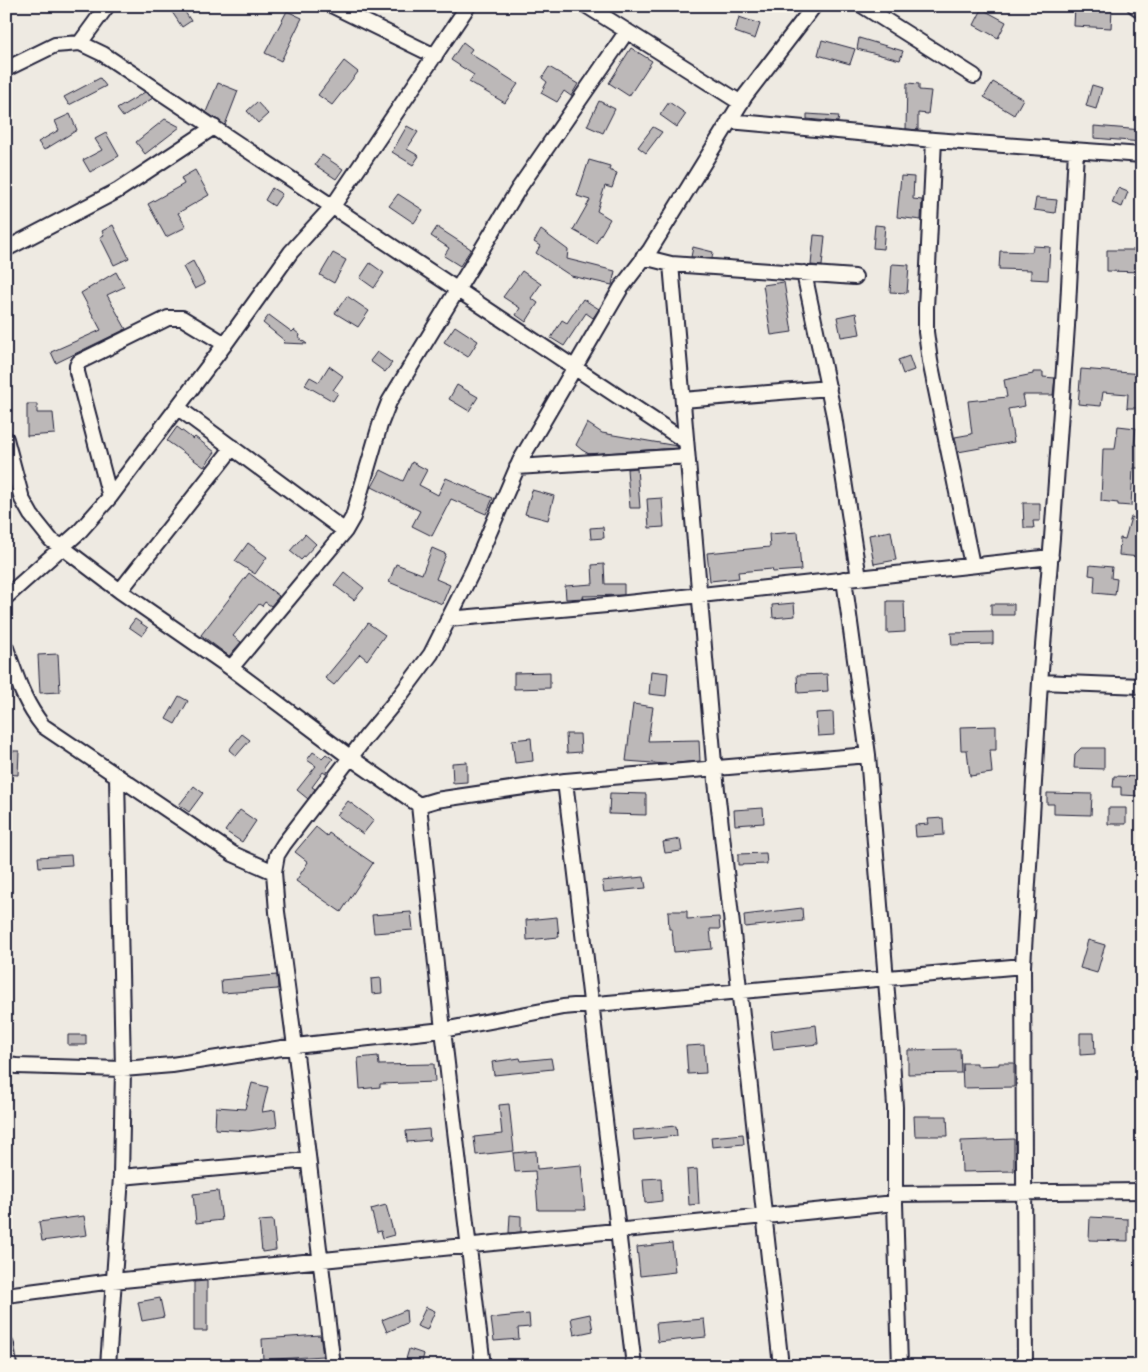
<svg xmlns="http://www.w3.org/2000/svg" width="1148" height="1372" font-family="'Comic Neue',sans-serif">
<rect width="100%" height="100%" fill="#eeeae2"/>
<filter id="ink" filterUnits="userSpaceOnUse"><feTurbulence type="fractalNoise" baseFrequency=".02" numOctaves="2"/><feDisplacementMap in="SourceGraphic" scale="10" xChannelSelector="R" yChannelSelector="G"/><feConvolveMatrix kernelMatrix="1 2 1 2 8 2 1 2 1" color-interpolation-filters="sRGB"/></filter>
<g filter="url(#ink)">
<path fill="#bcb8b8" stroke="#22223b" d="M168,6H181L191,21L182,27Z
M1075,6L1112,8L1111,28L1074,26Z
M982,9L1006,22L998,38L974,25Z
M287,11L302,18L281,61L265,53Z
M739,17L760,24L755,39L735,32Z
M859,38L903,51L900,60L857,49Z
M822,40L855,49L850,64L818,55Z
M463,42L472,49L469,53L518,84L505,103L469,82L474,75L451,60Z
M631,48L652,61L629,96L609,83Z
M344,61L358,72L332,105L318,95Z
M549,67L578,84L571,96L564,91L557,102L541,93L547,82L542,78Z
M100,78L106,86L69,105L64,97Z
M993,82L1023,99L1014,115L984,97Z
M218,83L238,91L225,125L206,112Z
M907,83L919,84V90L931,91L928,114L918,113V130L906,129Z
M1092,85L1102,88L1096,109L1086,106Z
M145,92L153,98L123,117L117,109Z
M599,101L615,109L603,133L587,126Z
M257,102L268,114L258,123L247,111Z
M669,102L686,114L677,127L660,115Z
M70,114L77,130L44,150L38,142L59,130L55,121Z
M807,114L839,116L838,122L807,119Z
M165,119L180,127L145,154L136,142Z
M407,126L418,132L407,149L419,156L413,165L392,152Z
M1094,126L1142,130V142L1094,138Z
M653,127L662,132L646,153L638,147Z
M106,133L119,156L90,172L83,160L102,150L95,139Z
M322,155L343,169L336,179L315,165Z
M589,160L610,166L609,170L617,173L612,188L605,186L597,211L610,219L596,243L573,230L590,200L577,196Z
M195,170L209,195L178,213L186,227L166,237L148,204L184,184L181,178Z
M901,176L914,177L913,199L922,200L921,220L897,217Z
M272,188L282,194L274,206L265,200Z
M1118,188L1128,192L1122,207L1112,203Z
M398,194L423,210L414,223L389,206Z
M1036,198L1057,200L1055,213L1034,210Z
M113,225L129,258L114,265L100,237L104,235L102,231Z
M875,225L885,226L883,249L873,248Z
M437,227L471,249L460,266L444,256L449,248L431,236Z
M541,230L568,250L567,259L615,271L612,285L571,276L536,253L540,246L534,242Z
M814,235L825,236L822,266L811,265Z
M1033,246L1050,247L1048,280L1031,279V270L999,269L1000,251L1032,252Z
M693,247L713,252L712,258L691,257Z
M1107,250H1142V272L1107,271Z
M333,253L346,260L334,283L320,275Z
M193,261L205,284L195,289L183,267Z
M370,263L384,273L374,288L360,278Z
M892,264L909,265L907,293L890,292Z
M522,271L541,284L531,298L538,303L526,322L516,315L520,308L503,297Z
M116,272L124,287L107,295L126,329L56,363L51,352L101,330L81,293Z
M784,282L792,332L771,335L763,285Z
M347,296L369,311L358,327L335,313Z
M583,299L599,309L593,318L586,313L564,346L551,338L562,320L567,323Z
M856,313L860,334L841,337L837,317Z
M269,315L292,332L294,330L300,335L299,338L307,344L283,343L285,341L263,323Z
M455,326L478,341L468,357L444,342Z
M377,352L392,363L385,372L370,361Z
M909,356L914,370L903,374L898,360Z
M329,366L343,376L333,390L338,393L333,401L305,385L310,377L319,382Z
M1081,369L1142,374V388H1139L1138,408H1127L1128,394L1103,392L1101,406L1078,404Z
M1033,372H1043V377L1055,378L1053,395H1023L1025,406L1008,409L1014,442L958,452L955,437L972,434L968,401L1007,397L1004,380L1033,374Z
M457,385L478,397L469,411L449,399Z
M27,404H37V413H53L55,434L27,436Z
M587,423L602,433L677,446L678,448L589,454L582,450L576,445Z
M1118,426L1136,428L1134,445H1142V468H1133L1131,506L1118,505V503L1101,501L1103,449H1115Z
M177,427L193,439L195,437L215,452L204,467L167,441Z
M412,462L427,470L419,485L438,495L446,478L493,498L486,514L451,499L432,536L412,526L420,511L372,487L381,470L403,481Z
M637,468L640,508H630L627,469Z
M532,490L554,496L548,520L525,514Z
M662,498L664,527L649,528L647,499Z
M1023,503H1040V521H1033L1034,528H1024Z
M1131,517L1142,519L1140,557L1119,555L1120,538L1125,539Z
M603,527L604,538L591,539L590,528Z
M891,531L896,560L874,564L869,535Z
M798,532L801,570L773,572L772,569L738,572L739,578L710,581L707,553L770,547L769,534Z
M305,534L316,544L301,560L290,551Z
M248,543L267,557L255,574L235,561Z
M432,548L446,554L436,579L450,585L442,604L389,582L396,564L422,574Z
M604,564L605,584H624V595L583,596L584,598L566,599L565,586L593,584L592,565Z
M1090,565L1112,567L1111,578L1117,579L1115,595L1094,593L1095,576L1089,575Z
M344,572L364,588L354,600L334,585Z
M249,573L279,596L271,606L265,602L262,606L259,604L233,636L241,642L229,656L201,635Z
M887,601H904L905,632L887,633Z
M794,603L795,616L773,618L772,605Z
M991,604H1014V615H991Z
M135,619L148,628L142,636L129,627Z
M368,623L385,635L367,660L360,654L334,685L325,678L349,649Z
M993,632V644L952,645L951,633Z
M58,654L60,692L40,693L38,655Z
M651,671L668,673L666,696L649,694Z
M550,672V688L514,689V673Z
M827,674L828,691L798,693L797,675Z
M179,696L188,701L175,724L166,719Z
M633,704L653,707L648,741L699,740L700,761L666,764L626,761Z
M833,712L834,735L818,736L816,713Z
M996,726V750H990L992,773L970,776L967,750H961L960,727Z
M242,734L250,740L236,756L229,750Z
M566,734H580L581,752L567,753Z
M531,738L533,761L515,763L512,740Z
M1081,748H1104V769L1074,768L1075,754Z
M6,751H19L18,775L6,774Z
M313,752L322,758L326,754L333,759L327,767L326,774L323,772L312,787L315,789L308,799L297,790L316,766L307,760Z
M467,762V782L453,783L452,763Z
M1114,776L1142,777V796L1121,795V787H1113Z
M194,786L203,793L189,812L179,805Z
M610,793L646,794V815L609,814Z
M1047,793L1092,794L1091,815L1054,814V804H1047Z
M348,801L374,820L363,834L337,815Z
M763,808L764,823L735,825L734,810Z
M1108,808H1126V824H1108Z
M240,810L256,821L242,842L225,831Z
M943,818L944,835L916,837L915,825L929,824L928,819Z
M316,827L327,836L329,833L373,863L341,912L296,881L308,862L295,852Z
M680,839L682,851L665,853L663,842Z
M766,853L767,864L738,865V854Z
M71,855L72,865L39,867L38,857Z
M644,877L646,888L604,892L602,881Z
M802,908L803,921L745,927L744,915Z
M668,911H687V919L719,917L720,929H710L712,949L674,952L672,929H669Z
M411,912L413,930L374,933L372,915Z
M557,917L559,937L527,940L526,920Z
M1088,940L1105,945L1097,973L1080,968Z
M277,975L278,989L222,993L221,980Z
M381,978L382,993L372,994L371,979Z
M816,1025L818,1044L773,1049L771,1031Z
M1080,1033H1094L1095,1054L1080,1055Z
M68,1035H86V1045H68Z
M704,1045L706,1073L688,1074L686,1046Z
M960,1049L961,1073L908,1074V1050Z
M378,1056L379,1065L434,1064L435,1082L380,1084V1087L360,1089L358,1058Z
M520,1058L521,1061L551,1058L553,1069L494,1075L492,1062Z
M962,1063H977V1066L999,1065V1063H1014V1087L963,1088Z
M252,1083L268,1087L262,1112L275,1110L277,1127L249,1131L215,1129L216,1107L245,1109Z
M509,1104L514,1151L476,1155L474,1137L502,1134L499,1105Z
M914,1116H947L948,1136H915Z
M676,1126L677,1136L634,1140L633,1130Z
M429,1129L430,1140L407,1142L406,1131Z
M743,1134L744,1144L712,1147L711,1137Z
M1014,1139V1171L962,1172L961,1141Z
M536,1151L537,1169L581,1165L585,1210H538L535,1171L515,1172L513,1153Z
M697,1169L699,1204L689,1205L687,1170Z
M661,1178L662,1201L645,1203L643,1179Z
M218,1191L222,1220L196,1223L193,1194Z
M386,1205L394,1235L383,1238L381,1231L377,1232L371,1209Z
M510,1215L521,1216V1232L509,1233Z
M84,1216L87,1235L42,1241L39,1222Z
M1090,1217L1128,1219V1241L1089,1240Z
M273,1220L276,1250L262,1252L259,1221Z
M672,1243L675,1272L640,1276L637,1247Z
M207,1281V1331H194V1282Z
M160,1298L164,1317L142,1321L138,1302Z
M426,1307L435,1311L427,1330L417,1326Z
M406,1310L407,1323L387,1332L382,1320Z
M529,1314L530,1327L518,1328L519,1339L494,1341L491,1318Z
M590,1314L593,1331L574,1335L571,1318Z
M704,1319L706,1337L658,1342L656,1323Z
M320,1335L323,1356L263,1360L262,1339Z
M409,1349L424,1354L421,1366H404Z"/>
<g fill="none" stroke-linecap="round" stroke-linejoin="round">
<g stroke="#22223b" stroke-width="18">
<path id="street" d="M333,6L435,56
M587,6L741,103
M863,6L974,76
M1135,6L1142,11
M80,43L107,6
M6,69L55,45L80,43L103,54L685,441
M729,121L934,140L1142,155
M934,140L926,308V332L930,361L972,565
M6,249L117,191L214,127
M643,257L671,264L855,277
M671,264L714,763L781,1366
M804,273L834,416L859,578
M683,400L829,388
M177,407L345,531
M6,439L22,499L31,515L51,540L62,547L120,591L231,668L351,758L419,805
M517,467L687,456
M110,497L77,372V366L79,362L168,318H182L225,344
M844,579L868,755L891,1043L895,1107V1203L900,1366
M120,591L233,447
M6,597L79,532L110,497L225,344L291,252L333,206L468,6
M448,619L618,604L1051,557
M6,648C17,678 23,701 43,726L233,854L274,872
M231,668L345,531L353,517L380,425L389,402L519,188L627,31
M1040,682L1142,686
M565,781L634,1366
M6,1064L16,1066L123,1069L172,1065L295,1046L443,1030L563,1007L1023,966
M121,1177L308,1160
M895,1194L1142,1191
M6,1295L113,1281L895,1203
M6,1345L9,1366
M108,1366L121,1177L123,1069L117,777
M333,1366L295,1046L277,912L274,872L277,855L284,844L366,737L399,697L431,654L474,568L520,461L621,288L650,250L745,96L814,6
M483,1366L443,1030L419,805L436,800L565,781L868,755
M1025,1366L1023,966L1040,682L1052,538L1067,326L1076,150"/>
</g>
<use href="#street" stroke="#fbf7ec" stroke-width="14"/>
</g>
</g>
<rect width="1148" height="1372" fill="none" stroke="#fbf7ec" stroke-width="25"/>
<rect x="12" y="12" width="1123" height="1347" fill="none" stroke="#22223b" stroke-width="2" filter="url(#ink)"/>
</svg>
